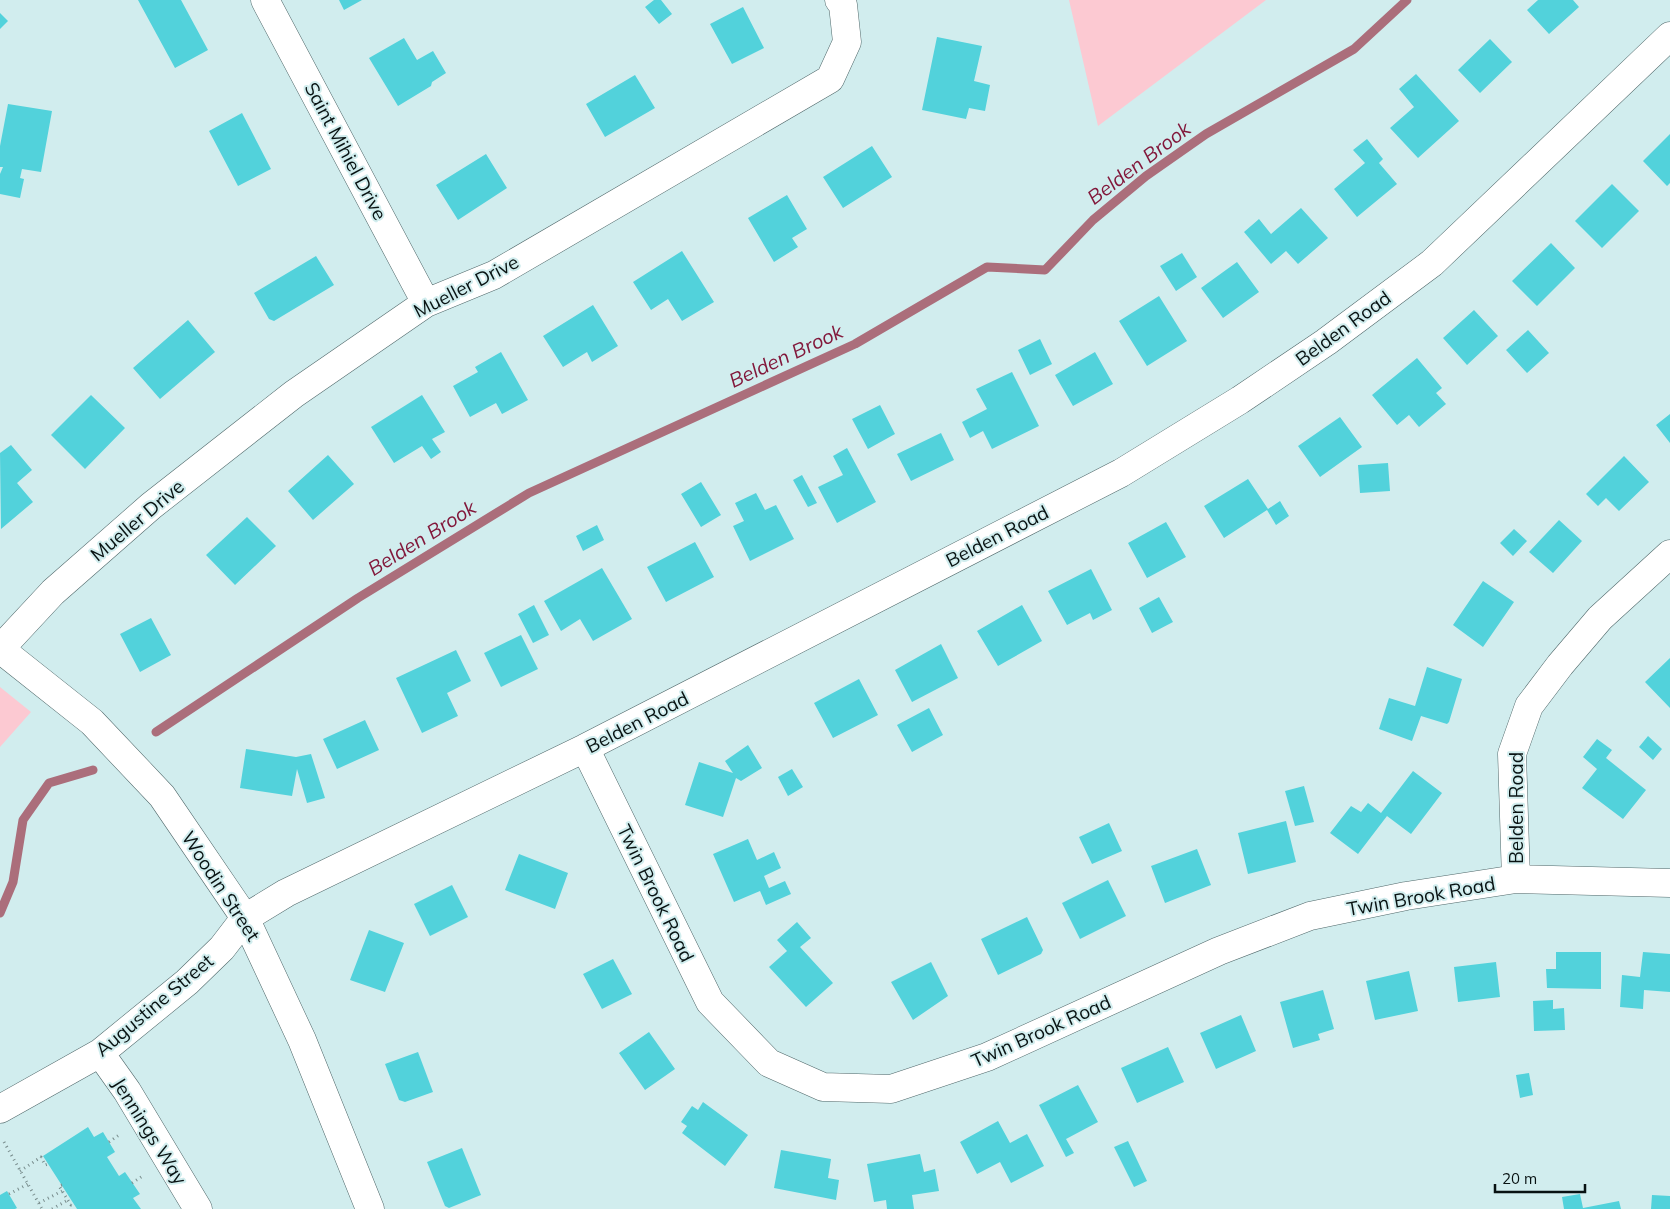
<svg xmlns="http://www.w3.org/2000/svg" width="1670" height="1209" font-family="Mulish,sans-serif">
<rect width="100%" height="100%" fill="#d1edee"/>
<path fill="#fcc9d2" d="M1069,0H1266L1098,126Z
M0,687L31,712L0,747Z"/>
<g fill="none" stroke-linecap="round" stroke-linejoin="round">
<path stroke="#ab6e7b" stroke-width="9" d="M156,732L358,598L529,493L855,344L987,267L1045,270L1093,220L1146,176L1206,134L1354,49L1407,0
M0,913L13,882L23,820L49,783L93,770"/>
</g>
<path fill="#52d2db" d="M138,0H181L208,50L175,68Z
M339,0H362L344,10Z
M654,0H661L672,14L659,24L645,7Z
M1538,0H1573L1579,7L1549,34L1527,10Z
M743,7L764,48L732,64L710,24Z
M0,13L8,21L0,29Z
M937,37L982,46L974,81L990,85L985,111L969,108L966,119L922,110Z
M404,38L417,60L433,51L446,73L432,82L431,86L398,106L369,58Z
M1490,39L1512,62L1480,93L1458,70Z
M1416,74L1459,121L1418,158L1390,128L1414,107L1399,89Z
M635,75L655,108L605,137L586,104Z
M8,104L52,111L41,172L22,169L20,178L24,179L20,198L0,194V174L3,167H0V146Z
M242,113L271,169L238,186L209,131Z
M1670,134V183L1667,186L1643,161Z
M1367,139L1383,159L1379,163L1397,184L1357,217L1334,189L1365,163L1353,150Z
M872,146L892,177L843,208L823,177Z
M486,154L507,188L458,220L436,185Z
M1612,184L1639,211L1602,248L1575,221Z
M787,195L807,229L792,238L798,247L774,262L748,218Z
M1301,208L1328,238L1298,264L1286,251L1271,264L1244,232L1259,219L1271,234Z
M1551,243L1575,268L1537,306L1512,281Z
M682,251L714,302L682,321L668,299L651,310L633,282Z
M1182,253L1197,277L1176,291L1160,266Z
M316,256L334,285L274,321L269,319L254,293Z
M1237,262L1259,292L1223,318L1201,288Z
M1159,296L1187,341L1147,366L1119,321Z
M593,305L618,346L592,362L587,352L563,367L543,336Z
M1474,310L1498,336L1467,365L1443,338Z
M188,320L215,352L160,399L133,368Z
M1528,330L1549,353L1527,373L1506,350Z
M1040,339L1052,364L1030,375L1018,350Z
M501,352L528,400L502,414L496,403L470,417L453,386L478,372L475,367Z
M1095,352L1113,384L1073,406L1055,375Z
M1417,358L1442,388L1436,393L1446,404L1419,427L1409,415L1397,425L1372,395Z
M1012,372L1039,426L992,449L983,431L970,438L962,422L987,409L976,389Z
M91,395L125,428L85,469L51,435Z
M422,395L445,432L432,439L441,452L431,459L422,446L394,463L371,427Z
M880,405L895,434L868,449L852,419Z
M1670,414V443L1656,425Z
M1340,417L1362,447L1320,477L1298,446Z
M941,433L954,460L911,481L897,454Z
M11,445L32,470L17,483L33,502L1,529L0,453Z
M847,448L876,502L837,523L818,487L843,475L833,456Z
M328,455L354,484L313,520L288,491Z
M1624,456L1649,482L1619,511L1606,498L1598,506L1586,494Z
M1388,463L1390,491L1360,493L1358,465Z
M802,475L817,503L808,507L793,480Z
M1248,479L1268,509L1280,501L1289,516L1276,525L1267,510L1224,538L1204,506Z
M701,482L721,515L701,527L681,494Z
M756,493L765,510L776,505L794,539L750,561L733,526L744,521L735,503Z
M247,517L276,546L235,585L206,555Z
M1559,520L1582,541L1553,573L1529,552Z
M1166,522L1186,557L1147,578L1128,543Z
M597,525L604,540L583,551L576,536Z
M1514,529L1527,541L1513,556L1500,543Z
M695,542L714,577L666,602L647,567Z
M602,568L632,619L593,641L580,619L561,631L544,601Z
M1091,569L1112,610L1093,620L1090,613L1067,625L1048,591Z
M1483,581L1514,602L1483,647L1453,625Z
M1159,597L1173,622L1152,633L1139,608Z
M534,605L549,635L533,643L518,614Z
M1022,605L1042,641L998,666L977,631Z
M151,618L171,655L140,672L120,634Z
M521,635L538,669L501,687L484,653Z
M941,644L958,678L912,702L895,670Z
M456,650L471,681L447,693L458,716L422,733L396,678Z
M1670,658V708L1645,682Z
M1427,667L1462,679L1449,722L1447,724L1421,716L1412,741L1379,729L1389,698L1415,706Z
M859,679L878,715L833,738L814,703Z
M929,708L943,735L912,752L897,725Z
M365,720L379,750L337,769L323,739Z
M1648,736L1662,749L1653,760L1639,747Z
M1597,739L1612,750L1606,758L1646,790L1623,819L1582,788L1597,769L1583,757Z
M748,745L762,768L741,781L736,778L723,817L685,805L699,762L733,773L725,761Z
M246,749L296,757L311,754L325,798L307,803L297,769L292,796L240,788Z
M792,769L803,787L788,796L778,777Z
M1413,771L1442,793L1411,834L1387,816L1358,854L1330,833L1351,806L1361,812L1368,803L1381,813Z
M1304,786L1314,822L1295,826L1285,791Z
M1286,821L1296,862L1248,874L1238,833Z
M1109,823L1122,851L1092,864L1079,837Z
M748,839L757,860L774,852L781,868L764,876L769,888L785,881L791,894L766,905L760,891L734,902L713,854Z
M1197,849L1211,885L1165,903L1151,866Z
M519,854L568,873L555,909L505,890Z
M1108,880L1126,916L1080,939L1062,903Z
M452,885L468,917L430,936L414,904Z
M1027,917L1043,950L1041,954L998,975L981,939Z
M797,922L811,938L800,947L833,983L806,1007L769,967L787,951L777,940Z
M369,930L404,943L385,992L350,980Z
M1556,952H1601V989L1547,988L1546,969H1556Z
M1643,952L1670,954V992L1644,990L1643,1009L1620,1007L1622,975L1640,977Z
M613,959L632,994L602,1009L583,974Z
M931,962L948,996L913,1020L891,982Z
M1496,962L1500,997L1458,1002L1454,967Z
M1409,971L1418,1011L1375,1020L1366,981Z
M1323,990L1334,1029L1318,1034L1320,1040L1293,1048L1280,1002Z
M1553,1000V1009L1564,1008L1565,1030L1534,1031L1533,1001Z
M1241,1015L1256,1051L1216,1069L1200,1033Z
M649,1032L675,1069L645,1090L619,1053Z
M1168,1047L1184,1082L1137,1103L1121,1068Z
M418,1052L433,1092L405,1102L399,1100L385,1064Z
M1529,1073L1533,1095L1520,1098L1516,1075Z
M1078,1085L1098,1122L1066,1139L1074,1153L1066,1157L1039,1105Z
M703,1102L748,1135L725,1166L682,1133L687,1126L681,1122L692,1106L698,1110Z
M998,1121L1010,1143L1027,1134L1044,1166L1011,1183L1000,1162L977,1174L960,1142Z
M88,1127L94,1137L103,1132L115,1152L107,1157L119,1176L125,1172L140,1194L133,1198L141,1209H77L43,1156Z
M1128,1141L1147,1181L1134,1187L1114,1147Z
M462,1148L481,1195L449,1208L445,1206L427,1162Z
M781,1150L831,1159L828,1178L839,1180L836,1200L774,1188Z
M920,1154L924,1172L935,1169L939,1191L912,1195L914,1209H887L886,1200L874,1202L867,1164Z
M7,1191L17,1208L15,1209H0V1195Z
M1580,1194L1583,1208L1619,1201L1621,1209H1564L1562,1197Z
M1652,1195L1670,1196V1209H1651Z"/>
<g fill="none" stroke-linecap="round" stroke-linejoin="round">
<g stroke="#50686a" stroke-width="29">
<path id="minor" d="M265,0L426,303
M0,649L53,592L151,506L294,394L426,303L494,275L830,79L847,42L843,5L839,0
M585,748L710,1002L769,1063L823,1087L891,1089L987,1057L1219,951L1310,916L1406,896L1516,879L1670,883
M1516,879L1512,754L1529,706L1560,665L1600,618L1670,554
M100,1053L127,1091L198,1209
M0,1109L100,1053L187,982L222,948L245,918L286,893L585,748L1121,473L1240,400L1326,342L1432,263L1670,36"/>
</g>
<g stroke="#50686a" stroke-width="29">
<path id="major" d="M0,649L92,722L162,796L245,918L302,1040L370,1209"/>
</g>
<path stroke="#778b8b" stroke-width="3" stroke-dasharray="1 4" stroke-linecap="butt" d="M4,1142L42,1209
M109,1142L119,1135
M20,1171L41,1157L45,1165L48,1164
M132,1183L144,1175
M62,1185L59,1186L71,1205L73,1204
M9,1194L28,1184
M39,1203L62,1191
M52,1209L68,1200"/>
<use href="#minor" stroke="#fff" stroke-width="28"/>
<use href="#major" stroke="#fff" stroke-width="28"/>
</g>
<g text-anchor="middle" stroke-width="4" stroke-linejoin="round" paint-order="stroke">
<g font-size="19" fill="#081212" stroke="#d1edee">
<text transform="translate(346 151) rotate(62)" y="7">Saint Mihiel Drive</text>
<text transform="translate(466 286) rotate(-27)" y="7">Mueller Drive</text>
<text transform="translate(1343 328) rotate(-36)" y="7">Belden Road</text>
<text transform="translate(137 520) rotate(-40)" y="7">Mueller Drive</text>
<text transform="translate(997 536) rotate(-27)" y="7">Belden Road</text>
<text transform="translate(637 722) rotate(-27)" y="7">Belden Road</text>
<text transform="translate(1516 808) rotate(-90)" y="7">Belden Road</text>
<text transform="translate(221 886) rotate(57)" y="7">Woodin Street</text>
<text transform="translate(656 893) rotate(64)" y="7">Twin Brook Road</text>
<text transform="translate(1421 896) rotate(-10)" y="7">Twin Brook Road</text>
<text transform="translate(154 1005) rotate(-40)" y="7">Augustine Street</text>
<text transform="translate(1041 1031) rotate(-24)" y="7">Twin Brook Road</text>
<text transform="translate(150 1131) rotate(58)" y="7">Jennings Way</text>
</g>
<g font-size="20" font-style="italic" fill="#82183b" stroke="#d1edee">
<text transform="translate(1139 163) rotate(-37)" y="7">Belden Brook</text>
<text transform="translate(786 356) rotate(-25)" y="7">Belden Brook</text>
<text transform="translate(422 538) rotate(-32)" y="7">Belden Brook</text>
</g>
</g>
<path d="M1495 1184v8h90v-8" fill="none" stroke="#081212" stroke-width="2.5"/>
<text x="1502" y="1184" font-size="15" fill="#081212" stroke="#d1edee" stroke-width="4" paint-order="stroke">20 m</text>
</svg>
